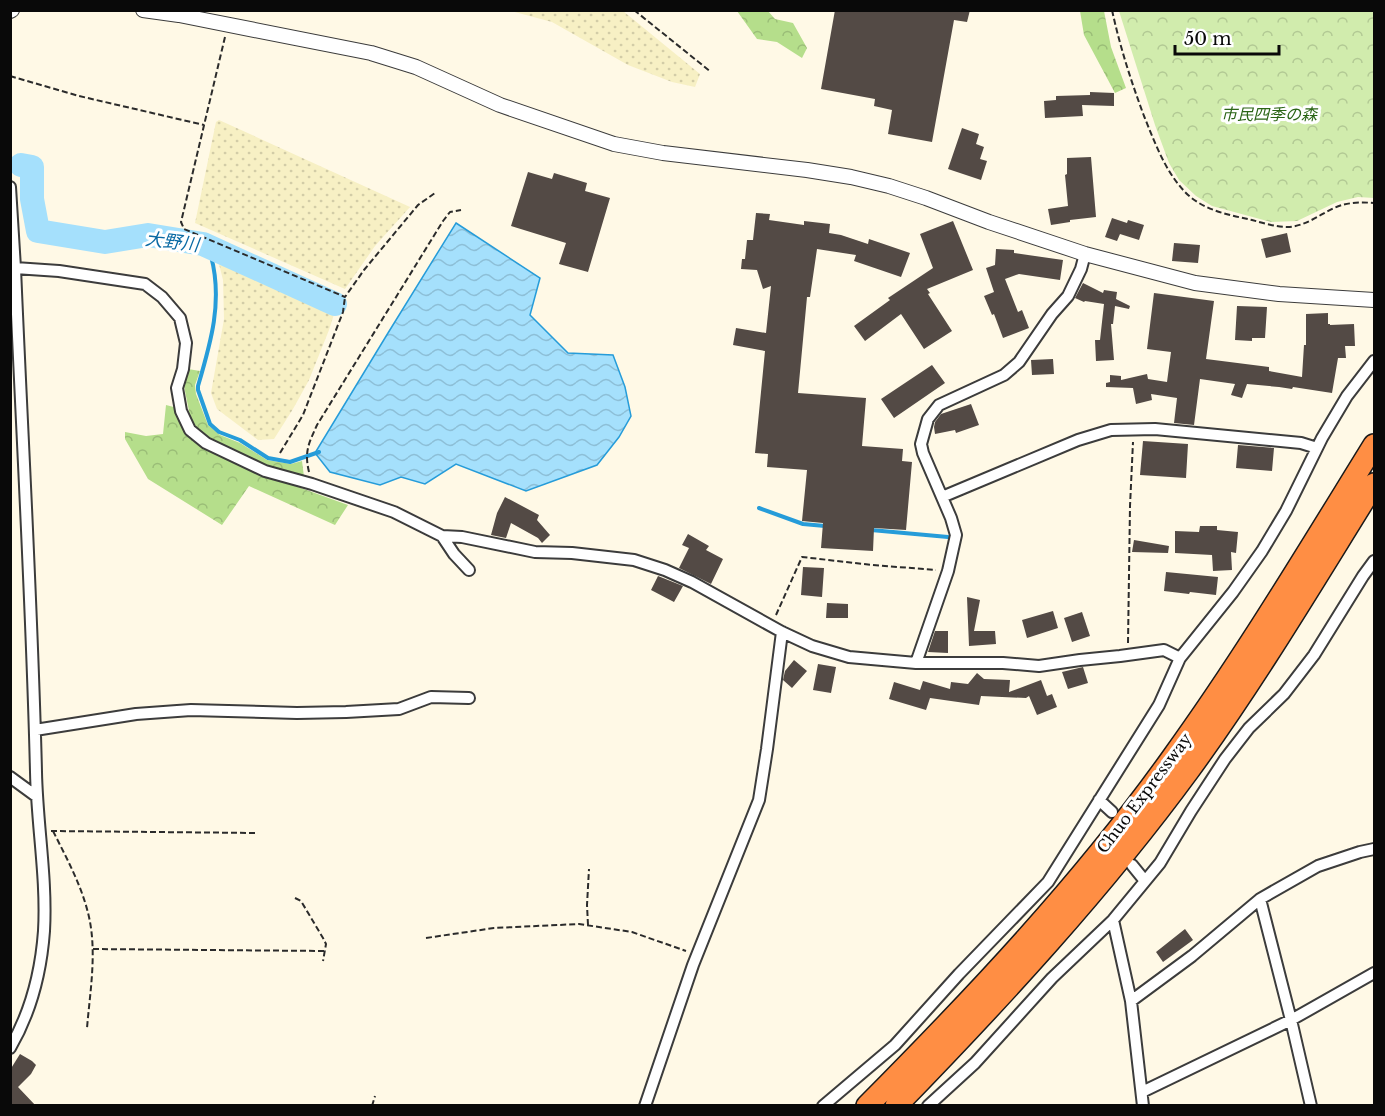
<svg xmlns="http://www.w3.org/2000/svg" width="1385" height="1116" font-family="'Libre Baskerville','Noto Sans JP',serif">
<defs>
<pattern id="farmland-dots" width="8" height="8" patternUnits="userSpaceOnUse" patternTransform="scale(1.5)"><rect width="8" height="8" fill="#f7f0c4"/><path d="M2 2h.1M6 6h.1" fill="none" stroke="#d2cca7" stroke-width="1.8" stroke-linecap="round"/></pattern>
<pattern id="forest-crowns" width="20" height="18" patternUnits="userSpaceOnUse" patternTransform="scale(1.5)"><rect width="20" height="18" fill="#b5de8b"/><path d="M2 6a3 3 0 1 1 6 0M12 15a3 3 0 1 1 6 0" fill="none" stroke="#9abd77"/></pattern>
<pattern id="park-crowns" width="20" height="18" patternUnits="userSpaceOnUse" patternTransform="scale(1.5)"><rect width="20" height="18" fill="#d1ecad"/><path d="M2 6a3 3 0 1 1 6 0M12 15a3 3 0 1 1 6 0" fill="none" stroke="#b2c994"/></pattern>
<pattern id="water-waves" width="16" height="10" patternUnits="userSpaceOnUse" patternTransform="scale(1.5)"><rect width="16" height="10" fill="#a5e0fc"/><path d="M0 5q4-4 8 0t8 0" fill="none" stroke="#8dbfd7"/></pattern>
</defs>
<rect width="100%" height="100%" fill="#fff9e6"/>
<path fill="url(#farmland-dots)" d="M511,11H623L700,74L695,87L672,82L628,65L552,22Z
M219,120L410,207L375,246L345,289L195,223L216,122Z
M217,256L336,308L329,330L309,380L293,409L274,439L258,440L217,409L211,393L224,319L223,280Z"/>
<path fill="url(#forest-crowns)" d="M737,11H768L775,19L793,23L807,48L802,58L777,42L757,39Z
M1080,11H1104L1111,47L1126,88L1115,93L1084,35Z
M188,369L200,371L195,385L196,394L208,425L220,435L240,443L267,460L291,464L302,461L304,477L301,488L348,505L335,525L249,486L222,525L148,479L125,439V432L146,436L163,434L166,405L189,411L184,386Z"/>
<path fill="url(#park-crowns)" d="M1119,11H1374V198L1358,197L1337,202L1297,221L1271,222L1212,206L1196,196L1179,180L1169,163L1155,125Z"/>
<path fill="url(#water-waves)" stroke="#269cd9" stroke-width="1.5" d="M456,223L540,278L530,315L568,353L613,355L625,387L631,416L619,437L597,465L526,491L456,464L425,484L401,477L380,485L330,472L315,453L388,333Z"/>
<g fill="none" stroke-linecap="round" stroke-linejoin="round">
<path stroke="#269cd9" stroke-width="4" d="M203,244L205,252L211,256C223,301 211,342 198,386V390L210,424L219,432L240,440L268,458L290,462L319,452
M759,508L803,524L825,526
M871,530L948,537"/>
<path stroke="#a5e0fc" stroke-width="24" d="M21,165L32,167V199L38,231L105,242L148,235L203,244L335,304"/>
</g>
<path fill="#534a45" d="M835,10H970L967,22L954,20L932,142L888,134L892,110L874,106L875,99L821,89Z
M1090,92L1114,93V106L1082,105L1083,116L1045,118L1044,101L1056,100V96L1090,95Z
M962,128L979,134L976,144L984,147L980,159L987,161L981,180L948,169Z
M1091,157L1096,217L1070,220V222L1051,225L1048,209L1068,206L1065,175L1067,174V158Z
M528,172L552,179L554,173L587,183L585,191L610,198L588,272L559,264L566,243L511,226Z
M756,213L770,214L769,220L804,225V221L830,224L829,233L841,235L868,244L869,239L910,253L901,277L854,261L856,255L817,249L810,297H807L798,393L866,398L862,446L903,449L902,461L912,462L906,530L874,528L873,551L821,548L823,523L802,521L807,470L767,467L768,454L755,453L765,351L733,345L736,328L766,333L771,286L763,289L757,270L741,269L742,259H745L747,240H753Z
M1112,218L1127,223L1128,220L1144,225L1139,240L1120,234L1117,241L1105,237Z
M953,221L973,270L927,289L930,293L928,294L952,331L924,349L901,314L865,341L854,326L890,300L888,298L933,268L920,234Z
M1287,233L1291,252L1266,258L1261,239Z
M1174,243L1200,245L1198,263L1172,261Z
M996,249L1014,250V253L1063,260L1060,280L1019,274L1005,279L1018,312L1022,310L1029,328L1003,338L994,314L992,315L984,296L994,292L986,268L995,265Z
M1083,283L1103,293L1104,290L1117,292L1116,299L1130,306L1129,309L1115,306L1113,324H1111L1114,360L1096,361L1095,340H1100L1104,304L1085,301L1084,302L1075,298Z
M1154,293L1214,301L1206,359L1269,367V371L1302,377L1304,345H1306V314L1328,313V324H1330V325L1354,324L1355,346H1345L1346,358H1338L1332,393L1293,387L1292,389L1279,387L1247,384L1242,398L1231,395L1235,384L1200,379L1194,425L1174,423L1177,398L1151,394L1152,400L1136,404L1133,388L1106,387V383L1110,382V375L1121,376V380L1147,374L1148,379L1167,382L1171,352L1147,349Z
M1237,306L1267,307L1265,338H1252V341L1235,340Z
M1053,359L1054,374L1032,375L1031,360Z
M932,365L945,383L894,418L881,399Z
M971,404L979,425L956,433L955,430L935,434L934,427L935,422L941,414Z
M1143,441L1188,444L1186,478L1140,475Z
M1238,445L1274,448L1272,471L1236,468Z
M505,497L539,515L537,520L550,535L542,543L538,538L511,523L506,538L491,535L497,513Z
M1200,526H1217V530L1238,532L1236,553L1231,552L1232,570L1213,571L1212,555L1175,553V531L1199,532Z
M688,534L709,546L706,550L723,559L711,584L679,568L689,548L682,545Z
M1134,540L1169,546L1168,553L1132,552Z
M803,567L824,568L822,597L801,595Z
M1166,572L1218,577L1216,595L1190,592L1189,594L1164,591Z
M658,576L683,586L674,602L651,590Z
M967,597L980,600L974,631H995L996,644L969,646Z
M827,603L848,604V618H826Z
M1053,611L1058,628L1027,638L1022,620Z
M1082,612L1090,636L1072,642L1064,618Z
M935,631H948V653L928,652Z
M794,660L807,671L792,688L783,680L785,671Z
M818,664L836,667L831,693L813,690Z
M1083,667L1088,683L1068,689L1062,672Z
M977,673L984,679L1010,680L1009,692L1041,680L1047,696L1052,694L1057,707L1037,715L1029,696L1026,698L981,696L979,705L930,698L926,710L889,699L894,682L920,690L923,681L950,689L951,682L968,684Z
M1185,929L1193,940L1163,962L1156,952Z
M20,1054L32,1061L36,1065L31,1074L18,1087L36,1106H10V1070Z"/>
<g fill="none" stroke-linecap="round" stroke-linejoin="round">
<g stroke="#3c3c3c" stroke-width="14">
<path id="minor" d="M10,187L15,268C22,436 32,604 36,772C37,825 47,878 44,931C41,972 31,1012 10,1048
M15,268L59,271L145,284L162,297L180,318L186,343L183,369L177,388L181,411L190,430L206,443L265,471L312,484L394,512L442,536L462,537L535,552L572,553L634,560L665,570L692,582L782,632L812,646L849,657L916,663H1003L1039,666L1080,660L1120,656L1164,650L1180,658
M942,497L1078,440L1111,430L1155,429L1301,443L1317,448
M442,536L454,554L469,570
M916,663L948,571L956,535L951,518L923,453L921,444L928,419L939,405L1004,375L1019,362L1052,314L1068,296L1081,269L1085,254
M35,730L136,714L191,710L297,713L346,712L399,709L431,697L469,698
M10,777L36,796
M1099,800L1112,812
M1132,865L1145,881
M1260,899L1291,1020L1311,1106
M1113,920L1131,1001L1143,1106
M1131,1001L1192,956L1260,899L1318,866L1360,852L1374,849
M1142,1092L1291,1020L1374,973
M645,1106L693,965L759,800L767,749L782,632
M823,1106L895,1045L959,974L1048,882L1159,705L1180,658L1233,592L1262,551L1286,511L1322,438L1347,396L1374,361
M928,1106L975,1063L1052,978L1113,920L1160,863L1191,811L1225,759L1249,728L1284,694L1314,655L1363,576L1374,561"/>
</g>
<g stroke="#3c3c3c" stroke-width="16">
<path id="tertiary" d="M143,10L179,15L371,53L416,67L500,105L614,144L663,153L807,170L851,177L889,186L926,198L989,222L1085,254L1195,283L1279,294L1374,300
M10,11L12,10"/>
</g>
<g stroke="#1a1a1a" stroke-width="24">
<path id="motorway" d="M867,1106C976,996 1082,884 1172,758C1245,657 1309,550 1374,445
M896,1106C1000,999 1101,890 1189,770C1256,678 1314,580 1374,484"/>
</g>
<path stroke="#2b2b2b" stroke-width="2" stroke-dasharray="6 3" stroke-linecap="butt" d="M634,10L711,72
M1112,10C1120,47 1131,81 1144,116C1155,143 1165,171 1185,192C1202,210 1229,215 1252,220C1263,223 1276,227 1288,227C1306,226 1319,215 1334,208C1347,202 1361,202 1374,203
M225,37L181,222L184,229L345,297L364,270L418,205L435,193
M10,76L79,96L204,125
M280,453L303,415L343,312L345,297
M309,472C304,451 309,443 317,425L443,221L450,212L461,210
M776,615L802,557L873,565L936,570
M1128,643L1130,506L1133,442
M51,831L258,833
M53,831C67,859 82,886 89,917C97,953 90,992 87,1028
M295,898L301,901L323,938L326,944L323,961
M588,925L587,905L589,869
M426,938L494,928L579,924L632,932L686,951
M93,949L324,951
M372,1106L375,1096"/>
<use href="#minor" stroke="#fff" stroke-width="10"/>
<use href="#tertiary" stroke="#fff" stroke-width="14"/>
<use href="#motorway" stroke="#ff8e44" stroke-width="21"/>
</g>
<g text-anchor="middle" stroke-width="6" stroke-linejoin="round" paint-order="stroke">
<g font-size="16" font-style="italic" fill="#2b6516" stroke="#fff">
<text x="1269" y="120">市民四季の森</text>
</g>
<g font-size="16" fill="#090909" stroke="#fff">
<text transform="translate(1144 793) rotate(-53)" y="6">Chuo Expressway</text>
</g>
<g font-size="18" font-style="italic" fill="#0a6aa4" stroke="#fff">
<text transform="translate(172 242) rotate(7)" y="6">大野川</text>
</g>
</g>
<rect width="1385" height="1116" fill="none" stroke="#090909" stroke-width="24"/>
<path d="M1175 45v9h104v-9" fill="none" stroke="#090909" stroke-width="3"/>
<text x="1184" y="45" font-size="18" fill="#090909" stroke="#ffffff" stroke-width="4.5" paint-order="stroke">50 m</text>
</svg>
